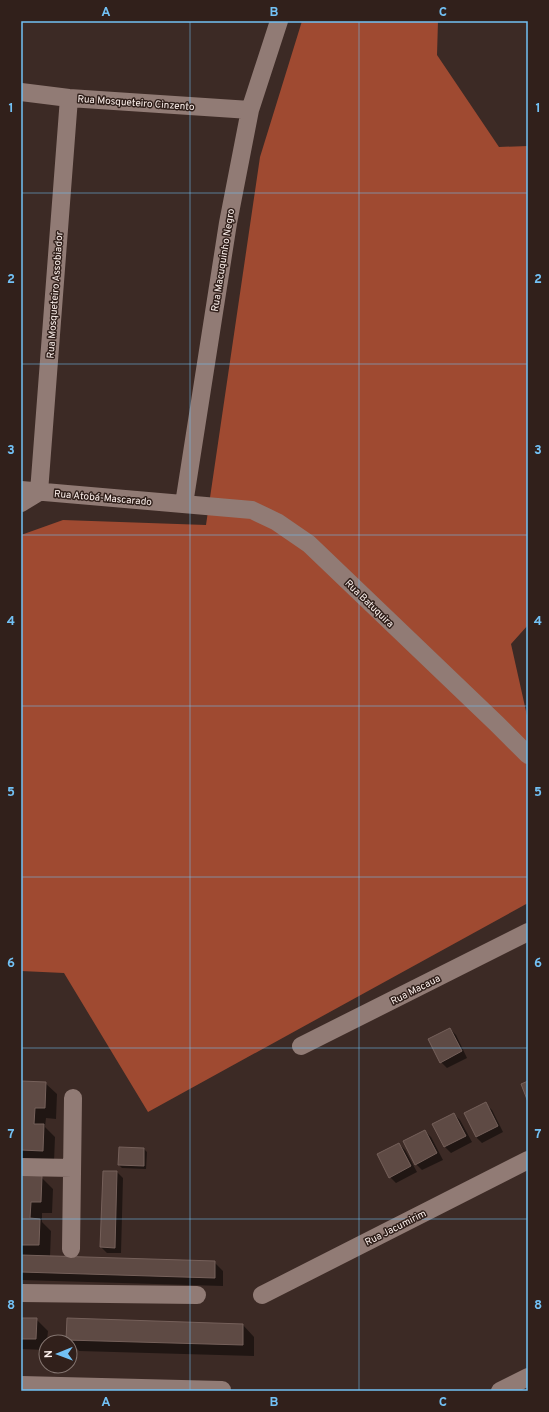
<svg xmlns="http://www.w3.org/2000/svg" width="549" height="1412" font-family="Overpass,sans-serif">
<rect width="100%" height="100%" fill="#3c2a25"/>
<path fill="#9f4a31" d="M302,21H438L437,55L499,147L528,146V625L511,644L528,720V903L148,1112L64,973L21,971V535L63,520L206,525L260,157Z"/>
<path fill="#0007" d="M450,1029L456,1035L467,1058L447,1068L441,1062Z
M21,1082L45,1083L57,1094L56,1119L46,1118L45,1127L55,1137L54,1162L21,1160Z
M486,1104L492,1110L503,1132L482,1143L476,1137Z
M454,1114L460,1120L472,1142L451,1153L445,1147L434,1125Z
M425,1131L431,1137L443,1160L422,1170L416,1164Z
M399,1144L405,1150L417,1172L396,1183L390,1177Z
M144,1149L147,1152L146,1169L122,1168L119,1165Z
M117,1172L123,1178L121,1253H107L101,1247Z
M21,1176L41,1177L53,1189L52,1213H42V1222L51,1231L50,1257L214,1262L223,1271V1286L21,1280Z
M21,1319H36L48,1331L46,1350L21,1349Z
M243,1325L254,1337V1356L79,1351L68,1339Z"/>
<path fill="#5e4a44" stroke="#75605a" d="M450,1028L462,1051L440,1063L428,1039Z
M21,1081L46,1082L45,1108H35L34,1124H44L43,1151L21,1150Z
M528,1081V1102L521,1084Z
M486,1102L498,1126L476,1137L464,1113Z
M454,1113L466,1136L444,1147L432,1124Z
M425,1130L437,1153L415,1165L403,1141Z
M399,1143L411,1166L389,1178L377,1154Z
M119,1147L144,1148V1166L118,1165Z
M103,1171H117L115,1248L100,1247Z
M21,1175L42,1176L41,1202H31L30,1218L40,1219L39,1245H21Z
M21,1255L215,1261V1278L21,1272Z
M21,1318H37L36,1339H21Z
M67,1318L243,1324V1345L66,1340Z"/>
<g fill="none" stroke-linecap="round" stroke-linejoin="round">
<path stroke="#917b75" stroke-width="18" d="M21,92L69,98L250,110
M21,490L252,510L277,522L309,544L497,724L528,755
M21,503L39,492L69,98
M184,504L228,223L250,110L279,21
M301,1046L528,932
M21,1167L72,1168
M71,1249L73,1098
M21,1293L197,1295
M262,1295L528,1160
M21,1385L222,1390
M500,1391L528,1377"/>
</g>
<path fill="none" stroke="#72c1f5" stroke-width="1" stroke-opacity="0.55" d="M190,21V1391M359,21V1391M21,193H528M21,364H528M21,535H528M21,706H528M21,877H528M21,1048H528M21,1219H528"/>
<g text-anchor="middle" stroke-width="3" stroke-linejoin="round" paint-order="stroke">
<g font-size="10" fill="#fdf1ed" stroke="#31201b">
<text transform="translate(136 102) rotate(4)" y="4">Rua Mosqueteiro Cinzento</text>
<text transform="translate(222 260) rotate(-81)" y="4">Rua Macuquinho Negro</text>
<text transform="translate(54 295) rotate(-86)" y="4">Rua Mosqueteiro Assobiador</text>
<text transform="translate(103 497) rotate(5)" y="4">Rua Atobá-Mascarado</text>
<text transform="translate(370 603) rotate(44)" y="4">Rua Batuquira</text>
<text transform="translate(415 989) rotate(-27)" y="4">Rua Macaua</text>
<text transform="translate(395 1227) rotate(-27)" y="4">Rua Jacumirim</text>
</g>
</g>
<rect width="549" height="1412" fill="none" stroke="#31201b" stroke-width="44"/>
<g transform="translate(58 1354) rotate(269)"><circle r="19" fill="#31201b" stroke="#83746f"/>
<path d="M0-3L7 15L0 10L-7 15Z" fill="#72c1f5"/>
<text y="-6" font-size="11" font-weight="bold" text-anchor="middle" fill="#fdf1ed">N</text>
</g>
<rect x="22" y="22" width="505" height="1368" fill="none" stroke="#72c1f5" stroke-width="1.5"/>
<g font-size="13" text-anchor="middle" font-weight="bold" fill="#72c1f5">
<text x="106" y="16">A</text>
<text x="274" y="16">B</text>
<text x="443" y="16">C</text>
<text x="11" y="112">1</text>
<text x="538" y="112">1</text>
<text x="11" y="283">2</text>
<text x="538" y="283">2</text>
<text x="11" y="454">3</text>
<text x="538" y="454">3</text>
<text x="11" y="625">4</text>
<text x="538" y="625">4</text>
<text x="11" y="796">5</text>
<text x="538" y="796">5</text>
<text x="11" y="967">6</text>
<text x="538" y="967">6</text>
<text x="11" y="1138">7</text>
<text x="538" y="1138">7</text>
<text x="11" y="1309">8</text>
<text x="538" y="1309">8</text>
<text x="106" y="1406">A</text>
<text x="274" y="1406">B</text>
<text x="443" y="1406">C</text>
</g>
</svg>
